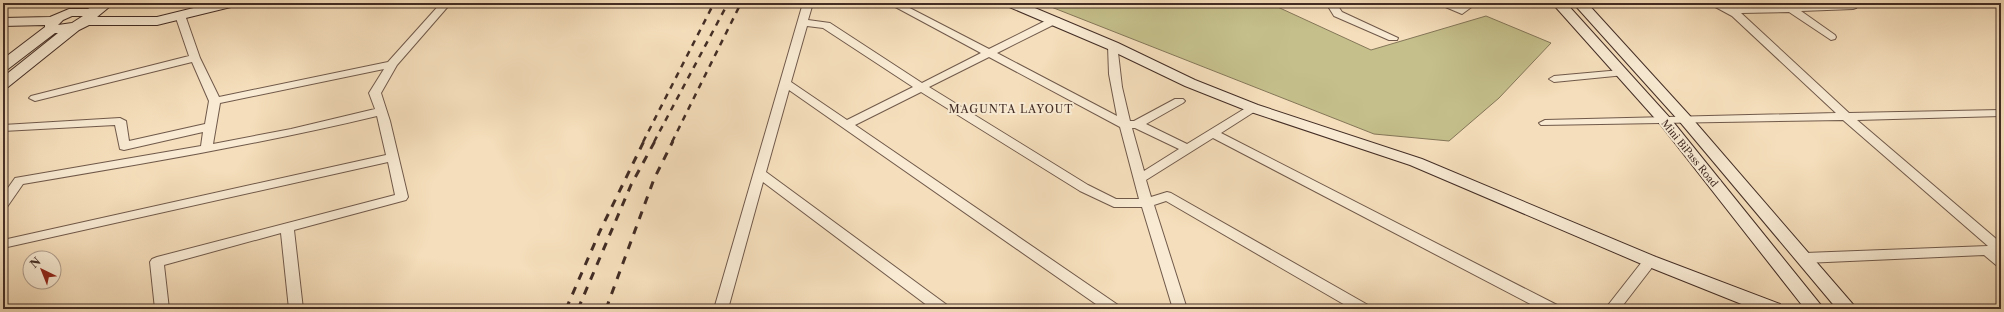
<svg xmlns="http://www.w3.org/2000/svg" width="2004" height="312" font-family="'Libre Caslon Text',serif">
<rect width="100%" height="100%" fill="#f5debb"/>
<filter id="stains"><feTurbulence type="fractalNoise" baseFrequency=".005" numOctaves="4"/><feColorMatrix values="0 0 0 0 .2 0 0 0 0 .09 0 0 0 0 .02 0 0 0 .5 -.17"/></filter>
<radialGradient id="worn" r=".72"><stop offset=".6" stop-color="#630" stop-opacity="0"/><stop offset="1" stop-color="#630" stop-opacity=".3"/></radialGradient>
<path fill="#c4bf8b" stroke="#847658" d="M1041,3H1269L1371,50L1486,16L1551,43L1499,98L1449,141L1374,134Z"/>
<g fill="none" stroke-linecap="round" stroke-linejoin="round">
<g stroke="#70594a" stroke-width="2">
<path id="street" d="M441,3H451L397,65L381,93L390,121L408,197L406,200L294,230L303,309H289L281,233L164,265L169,309H155L150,262L152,259L157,257L395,195L388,162L3,248V240L386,155L377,116C260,144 142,164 23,184L7,207L3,208V195L15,178L201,146L203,132L124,150L120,149L115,125L3,131V125L120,118L126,121L129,141L205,124L209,101L192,62L35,101L29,98L31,96L189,56L175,15L176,13L180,12L185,15L200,58L219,97L388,62ZM384,69L369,93L375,109L291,129L213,144L220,103Z
M803,3H813L808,20L830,23L922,83L981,53L888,3H900L989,49L1051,18H1059L1060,20L1059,22L997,53L1117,116L1109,74L1108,46L1113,43L1117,44L1122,87L1130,121H1134L1175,99H1183L1185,101L1183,103L1146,124L1187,144L1249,106H1257L1259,108L1257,110L1221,133L1557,305L1559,309H1540L1213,138L1146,180L1151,197L1167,192L1171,193L1368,305L1370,309H1352L1166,201L1154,205L1187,309H1173L1142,207H1114L1080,191L921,92L855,125L1118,305L1120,309H1103L789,90L766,172L947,305L949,309H932L763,182L728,309H714ZM807,26L823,28L913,87L847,120L791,82ZM989,57L1120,127L1139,199H1116L1088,185L929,87ZM1132,128H1135L1179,149L1144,171Z
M1326,3H1336L1342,12L1398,38L1397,40H1389L1334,16Z
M1436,3H1450L1461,7L1466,3H1477L1462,14Z
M1708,3H1721L1731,8L1856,4L1858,6L1856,8L1853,9L1801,11L1835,35L1836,37L1835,39L1831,40L1789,12L1741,13L1849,113L2001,110V116L1857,120L2001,243V267L1996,265L1984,255L1805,263L1800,261L1798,258L1800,255L1805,253L1988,246L1843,120L1541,125L1539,123L1545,120L1836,113L1732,16Z
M1621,70L1626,73L1625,75L1554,82L1549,79L1554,76Z
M1650,256L1655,258L1657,261L1620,309H1605L1645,258Z"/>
</g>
<g stroke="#432d25" stroke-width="2">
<path id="secondary" d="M98,3H114L97,17H157L214,3H237L235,6L157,25H89L79,30L8,87L3,88V77L58,33H55L8,69L3,70V59L45,27V25L3,26V18L50,17L69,9H88ZM72,16H83L72,23L58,25L63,20Z
M1005,3H1023L1118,43L1195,80L1258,105L1422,159L1656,257L1780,304L1782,309H1754L1644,265L1410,165L1248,111L1185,86L1108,49L1007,6Z
M1552,3H1566L1670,118L1824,309H1805L1660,124Z
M1573,3H1587L1690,116L1857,309H1837L1680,122Z"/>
</g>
<use href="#street" fill="#f8ead3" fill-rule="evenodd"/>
<use href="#secondary" fill="#f8ead3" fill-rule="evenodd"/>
<path stroke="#432d25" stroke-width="2.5" stroke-dasharray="6 6" stroke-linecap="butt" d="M643,142L714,3
M654,142L728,3
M672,142L741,3"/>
<path stroke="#432d25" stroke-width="3" stroke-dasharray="8 8" stroke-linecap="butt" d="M566,309L600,231L644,141
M578,309L631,185L655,141
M606,309L654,179L673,141"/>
</g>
<g text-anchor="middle" stroke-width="4" stroke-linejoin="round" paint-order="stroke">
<g font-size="10" fill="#432d25" stroke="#f8ead3">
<text transform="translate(1690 153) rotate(51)" y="4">Mini BiPass Road</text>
</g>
<g font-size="11" letter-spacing="1" fill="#432d25" stroke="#f8ead3">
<text x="1011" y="113">MAGUNTA LAYOUT</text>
</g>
</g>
<rect width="2004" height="312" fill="none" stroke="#f5debb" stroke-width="16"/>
<rect x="4" y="4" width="1996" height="304" fill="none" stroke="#432d25" stroke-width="2"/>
<rect x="8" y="8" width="1988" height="296" fill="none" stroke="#432d25"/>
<g transform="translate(42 270) rotate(317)"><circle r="19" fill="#f8ead3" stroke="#b09e8d"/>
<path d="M0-3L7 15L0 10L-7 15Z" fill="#8f2418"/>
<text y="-6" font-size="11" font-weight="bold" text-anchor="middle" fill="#432d25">N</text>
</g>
<rect width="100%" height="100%" filter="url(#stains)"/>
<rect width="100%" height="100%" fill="url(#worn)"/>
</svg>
